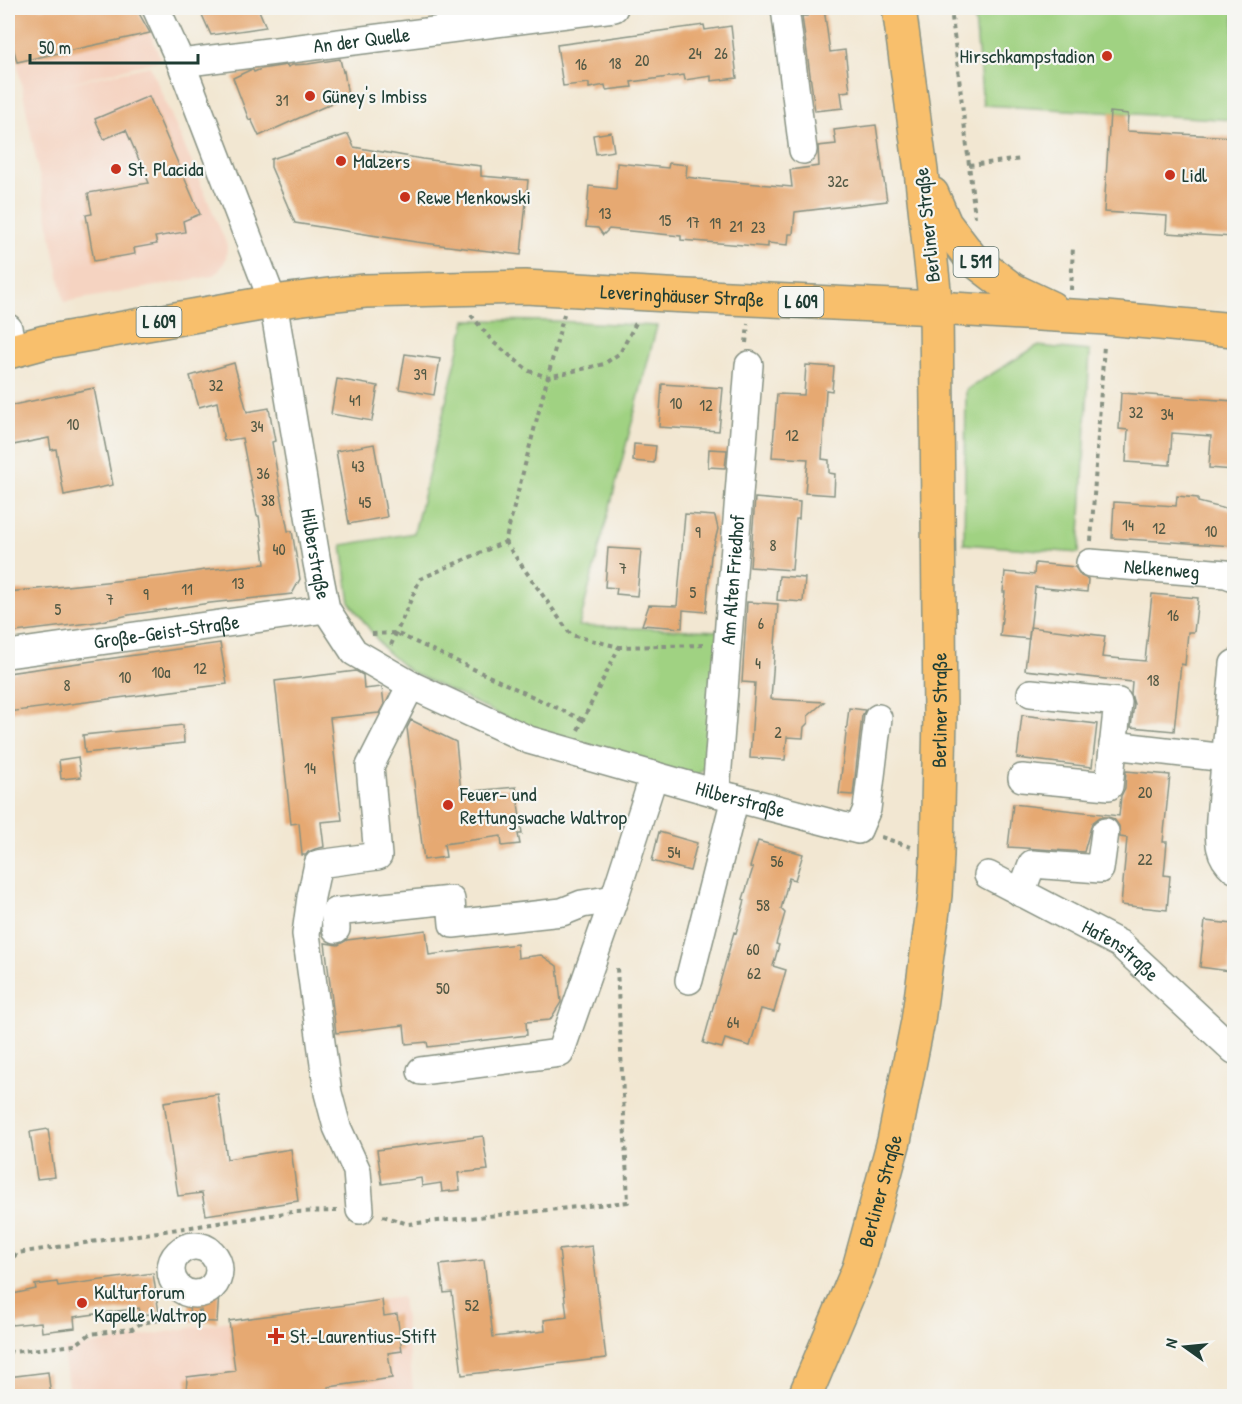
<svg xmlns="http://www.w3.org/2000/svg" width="1242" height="1404" font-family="'Patrick Hand',sans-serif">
<rect width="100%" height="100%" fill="#f6f6f2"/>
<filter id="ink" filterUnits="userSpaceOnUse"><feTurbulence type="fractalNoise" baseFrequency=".0167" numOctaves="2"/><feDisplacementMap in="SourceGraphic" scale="12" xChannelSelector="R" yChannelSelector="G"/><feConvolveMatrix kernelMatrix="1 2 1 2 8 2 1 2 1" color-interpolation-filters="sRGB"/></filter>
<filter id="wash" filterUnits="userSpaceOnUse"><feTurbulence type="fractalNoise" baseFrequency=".008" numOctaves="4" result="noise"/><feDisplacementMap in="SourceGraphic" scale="24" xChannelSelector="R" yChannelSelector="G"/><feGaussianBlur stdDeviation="1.35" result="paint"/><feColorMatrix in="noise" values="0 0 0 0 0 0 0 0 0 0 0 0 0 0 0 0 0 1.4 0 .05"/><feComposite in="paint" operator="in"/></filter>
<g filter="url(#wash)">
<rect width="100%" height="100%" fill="#f2e7d2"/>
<path fill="#f5d3c1" d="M150,33L161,60L57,86L150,66L227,245L226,259L219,271L212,276L64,302L17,62Z
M402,1297L414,1396H69L63,1350L229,1321Z"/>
<path fill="#a0d282" stroke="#60885b" stroke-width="1.5" d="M974,8H1234V120L983,105Z
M466,320L555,321L657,326L579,626L719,631L710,764L695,777L550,739L409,671L385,650L350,603L342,545L414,533Z
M1037,346L1090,351L1079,553L964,544L966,390Z"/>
<g id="blocks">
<path fill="#e6a972" d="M8,8H136L150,33L17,62L8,28Z
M199,8H258L266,27L211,35Z
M806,8H824L830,52L845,50L850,91L841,92L843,108L815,111L802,16H807Z
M704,25L705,30L731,26L737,78L711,81V76L685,80L684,75L631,82L632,87L606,90L605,85L589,88V83L563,86L557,45Z
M340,59L343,72L344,71L348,96L259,136L251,119L249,120L233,78L250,70H253L254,72L261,69L287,65L288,67L292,65L308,64Z
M149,96L200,214L183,221L185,232L155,237L157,244L134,248L135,254L94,261L86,215L92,214L88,193L149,183L126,130L104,139L95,119Z
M1110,112L1128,114L1127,131L1234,137V237L1166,233L1167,216L1104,212Z
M876,125L887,201L795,212L793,234H789L788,245L768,243V247L681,240V236L609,229L603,235L598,228L586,227L589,186L616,189L617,163L668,168L669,163L687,165L686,177L702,179L792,187L790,170L819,166L818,146L836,144L834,130Z
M611,132L614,151L596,154L593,135Z
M348,134L354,147L422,159L481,166V176L528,180L521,255L416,242L295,223L271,167V159Z
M405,354L440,359L434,395L399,389Z
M234,363L247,412L269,408L275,441L272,442L279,484L288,531H292L300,579L292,594L210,603L129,615L97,622L8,633V592L164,576L205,570L265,564L259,516H257L242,438L224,441L217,402L199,407L190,376Z
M806,365L834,367L832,391L826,390L822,459L829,460V473L835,474L834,495L805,493L808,459L772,457L777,394L804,395Z
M337,379L378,386L372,421L331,414Z
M662,384L723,388L719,431L659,427Z
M94,388L113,485L64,495L56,449L51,450L49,438L8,446V406Z
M1121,393L1234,401V470L1209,468L1211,436L1172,433L1170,465L1126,462L1128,430L1119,429Z
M374,444L387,517L349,524L336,451Z
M634,444L656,446L654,463L633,461Z
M709,449L727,450L725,468L708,467Z
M1177,496L1198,498V502L1234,511V546L1112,538L1114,502L1176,506Z
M755,498L800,502L799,519H796L792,570L750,567Z
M685,514L715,516L718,529L711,556L706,612L683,610L682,628L642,625L649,605L677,606Z
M608,548L641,550L637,596L616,594L617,588L605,587Z
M1035,563L1075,567L1081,576L1088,579L1087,592L1035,587L1029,639L1000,636L1005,592H1003L1005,572L1034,575Z
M779,576L805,578L803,602L777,600Z
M1152,594L1198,598L1194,632H1188L1185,665L1181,664L1174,731L1131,727L1134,704L1131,694L1132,682L1025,670L1030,627L1105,636L1102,657L1145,661Z
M747,602L778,604L771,699L824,702L808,716V723L804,727L803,738L787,737L785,760L750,758L755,683L742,682Z
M220,643L227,684L8,712V673Z
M356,671L363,675L364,689L382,687L384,704L379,713L330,718L342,820L321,822L324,847L315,849L308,852L306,855H302L299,823L291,824L275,681Z
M849,708L865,710L862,716L853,795L839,794Z
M1022,715L1097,724L1092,767L1017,758Z
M411,720L456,742L461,792L516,787L522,834H518L520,844L502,846L501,836L444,844L446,857L424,860L407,728Z
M183,725L184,743L85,753L83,735Z
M78,757L81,777L61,779L59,760Z
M1126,771L1170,775L1163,842H1167L1164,875L1170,876L1167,910L1121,905L1127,838L1120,837L1119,826L1114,819L1108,817H1100L1092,823L1084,852L1008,847L1013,804L1119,816L1121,796L1125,788Z
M659,832L697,843L690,871L652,861Z
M758,841L803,854L795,880L789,878L781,909L785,913L776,944L779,945L773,966L786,970L774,1012L761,1009L750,1046L725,1039L722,1048L703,1043L734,932L736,933L745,900L743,899L753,868L750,867Z
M1205,921L1233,924L1229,971L1200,967Z
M426,930L429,955L517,944L518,958L541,955L557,966L561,1002L560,1004L550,1020L526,1022L527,1035L428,1047L427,1042L406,1044L404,1025L336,1033L325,943L338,945L347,940Z
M218,1094L227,1159L291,1149L298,1201L206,1215L202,1193L178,1196L164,1102Z
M48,1129L55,1177L37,1179L30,1132Z
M483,1136L488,1170L458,1173L460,1190L442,1192L441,1183L422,1186L421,1178L382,1184L377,1150Z
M592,1246L606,1358L462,1375L452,1292L444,1293L440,1265L484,1260L493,1337L545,1331L544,1320L567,1317L559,1250Z
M153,1273L159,1313L141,1315L139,1308L74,1317L75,1328L42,1332L41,1322L11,1325V1322H8V1295L36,1289L35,1285L57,1282L58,1286Z
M190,1292L219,1293L217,1322L189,1321Z
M382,1300L384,1316L397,1314L402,1351L388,1353L392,1378L329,1387L321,1396H186L187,1377L235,1371L229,1321Z
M48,1372L51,1396H8V1377Z"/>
</g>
</g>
<g filter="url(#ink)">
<use href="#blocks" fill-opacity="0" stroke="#889283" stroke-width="1.5"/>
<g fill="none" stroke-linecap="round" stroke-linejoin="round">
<g stroke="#889283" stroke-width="30">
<g id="minor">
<path id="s1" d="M156,8L181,63L273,302L317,563L326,609L354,652L411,685L529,740L716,793L858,830L867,809L878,718"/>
<path d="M785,8L803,150"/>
<path id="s2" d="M181,63L614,8"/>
<path d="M8,328L13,350"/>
<path id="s3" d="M1090,563L1226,574L1234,577"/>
<path id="s4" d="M8,654L326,609"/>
<path d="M1234,664L1220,818C1219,839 1217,855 1234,869"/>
<path d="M1113,745L1226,758"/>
<path d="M1022,778L1109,786L1118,702L1031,693"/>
<path id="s5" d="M716,793L749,365"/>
<path id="s6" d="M988,875L1120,944L1234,1050"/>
<path d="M1021,893L1032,864L1100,869L1105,832"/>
<path d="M336,929L335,912L451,900L453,924L562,912L582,904L614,899"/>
<path d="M689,980L735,798"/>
<path d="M421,1071L560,1053L614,899L654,775"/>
<path d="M360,1210L357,1171L337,1127L328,1093L306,934L311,897L318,864L378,856L370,766L411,685"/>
<circle cx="195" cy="1270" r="24"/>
</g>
</g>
<g stroke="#889283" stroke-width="36">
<g id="major">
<path d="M932,194L945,224L971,258L1013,290L1051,308"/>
<path id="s7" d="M8,352L45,342L198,315L273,302L328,295L365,291L525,287L667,295L936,308L1106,318L1234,330"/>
<path id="s8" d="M805,1396L859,1268L894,1141L918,1021L935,895L937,855L940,715L936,308L921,171L899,8"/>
</g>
</g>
<path stroke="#889283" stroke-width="4" stroke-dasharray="4.5 4.5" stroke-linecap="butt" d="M951,8L975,217
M969,165L1022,159
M1071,290L1073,246
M471,315L493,342L529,371L548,377L604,364L620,353L637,321
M746,343L748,324
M1091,541L1104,345
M505,542L571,635L619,647L705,645
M372,634L396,633L583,720
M391,645L420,579L505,542L564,314
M578,730L619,647
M881,837L911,847
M383,1216L408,1224L628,1202L617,967
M8,1264L17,1253L292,1212L337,1211
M8,1351L13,1352L75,1345L90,1334L132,1329L141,1323L200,1313L198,1294"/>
<use href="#minor" stroke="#fff" stroke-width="27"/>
<use href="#major" stroke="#f8bf6c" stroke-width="33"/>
</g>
</g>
<g fill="#c8321e" stroke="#f6f6f2" stroke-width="2">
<circle cx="1107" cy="56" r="6"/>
<circle cx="310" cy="96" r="6"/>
<circle cx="341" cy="161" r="6"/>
<circle cx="116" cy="169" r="6"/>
<circle cx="1170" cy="175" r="6"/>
<circle cx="405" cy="197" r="6"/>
<circle cx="448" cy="805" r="6"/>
<circle cx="82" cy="1303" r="6"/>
<path d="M273 1327h6v6h6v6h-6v6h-6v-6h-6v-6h6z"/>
</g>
<g text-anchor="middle" stroke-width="4.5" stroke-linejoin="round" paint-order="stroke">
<g font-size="16" fill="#515844">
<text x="695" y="59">24</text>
<text x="721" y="59">26</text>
<text x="642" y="66">20</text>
<text x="615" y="69">18</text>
<text x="581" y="70">16</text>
<text x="282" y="106">31</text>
<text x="838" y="187">32c</text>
<text x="605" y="219">13</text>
<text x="665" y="226">15</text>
<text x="693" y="228">17</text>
<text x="715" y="229">19</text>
<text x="736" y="232">21</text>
<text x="758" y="233">23</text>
<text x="420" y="380">39</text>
<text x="216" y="391">32</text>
<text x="355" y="406">41</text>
<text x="676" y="409">10</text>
<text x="706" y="411">12</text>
<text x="1136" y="418">32</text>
<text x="1167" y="420">34</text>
<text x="73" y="430">10</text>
<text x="257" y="432">34</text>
<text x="792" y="441">12</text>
<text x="358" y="472">43</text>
<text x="263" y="479">36</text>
<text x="268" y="506">38</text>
<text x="365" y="508">45</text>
<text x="1128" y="531">14</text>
<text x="1159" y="534">12</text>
<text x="1211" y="537">10</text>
<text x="698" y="538">9</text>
<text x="773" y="551">8</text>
<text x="279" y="555">40</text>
<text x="623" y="574">7</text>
<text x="238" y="589">13</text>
<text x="187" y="595">11</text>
<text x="693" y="598">5</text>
<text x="146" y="600">9</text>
<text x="110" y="605">7</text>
<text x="58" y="615">5</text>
<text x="1173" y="621">16</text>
<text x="761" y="629">6</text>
<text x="758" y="669">4</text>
<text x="200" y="674">12</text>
<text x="161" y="678">10a</text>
<text x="125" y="683">10</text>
<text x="1153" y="686">18</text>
<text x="67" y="691">8</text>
<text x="778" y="738">2</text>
<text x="310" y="774">14</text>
<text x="1145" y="798">20</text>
<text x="674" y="858">54</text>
<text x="1145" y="865">22</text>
<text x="777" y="867">56</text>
<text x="763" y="911">58</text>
<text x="753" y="955">60</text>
<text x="754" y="979">62</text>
<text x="443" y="994">50</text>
<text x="733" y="1028">64</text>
<text x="472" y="1311">52</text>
</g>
<g fill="#f6f6f2" stroke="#60746d" stroke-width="1.5">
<rect x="953.5" y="247" width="45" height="30" rx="4.5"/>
<rect x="778.5" y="287" width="45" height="30" rx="4.5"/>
<rect x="136.5" y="307" width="45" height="30" rx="4.5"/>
</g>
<g font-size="18" font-weight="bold" fill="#1f3d34">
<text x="976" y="268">L 511</text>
<text x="801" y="308">L 609</text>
<text x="159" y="328">L 609</text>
</g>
<g font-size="20" fill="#1f3d34" stroke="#f6f6f2">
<text dy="7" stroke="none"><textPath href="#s2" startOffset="182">An der Quelle</textPath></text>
<text transform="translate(927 225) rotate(-96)" y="7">Berliner Straße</text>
<text dy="7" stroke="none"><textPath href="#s7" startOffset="680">Leveringhäuser Straße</textPath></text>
<text dy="7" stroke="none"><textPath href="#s1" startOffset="572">Hilberstraße</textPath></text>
<text dy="7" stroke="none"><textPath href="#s3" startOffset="72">Nelkenweg</textPath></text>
<text dy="7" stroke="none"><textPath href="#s5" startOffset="214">Am Alten Friedhof</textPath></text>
<text dy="7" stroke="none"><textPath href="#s4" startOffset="160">Große-Geist-Straße</textPath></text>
<text dy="7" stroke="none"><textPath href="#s8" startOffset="705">Berliner Straße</textPath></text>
<text dy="7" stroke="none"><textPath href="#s1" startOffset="1095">Hilberstraße</textPath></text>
<text dy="7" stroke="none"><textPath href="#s6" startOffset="153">Hafenstraße</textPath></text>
<text dy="7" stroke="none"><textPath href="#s8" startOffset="219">Berliner Straße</textPath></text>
</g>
<g font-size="20" fill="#1f3d34" stroke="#f6f6f2" text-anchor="start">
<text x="1095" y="63" text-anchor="end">Hirschkampstadion</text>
<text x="322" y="103">Güney's Imbiss</text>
<text x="353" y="168">Malzers</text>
<text x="128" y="176">St. Placida</text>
<text x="1182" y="182">Lidl</text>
<text x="417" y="204">Rewe Menkowski</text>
<text x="460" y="801">Feuer- und<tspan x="460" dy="23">Rettungswache Waltrop</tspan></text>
<text x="94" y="1299">Kulturforum<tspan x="94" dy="23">Kapelle Waltrop</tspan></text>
<text x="290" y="1343">St.-Laurentius-Stift</text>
</g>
</g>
<rect width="1242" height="1404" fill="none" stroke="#f6f6f2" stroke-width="30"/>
<g transform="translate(1185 1347) rotate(285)" stroke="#f6f6f2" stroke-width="4.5" paint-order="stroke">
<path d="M0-4.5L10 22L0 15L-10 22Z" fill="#1f3d34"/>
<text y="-9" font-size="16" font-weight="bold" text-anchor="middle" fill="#1f3d34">N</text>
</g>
<path d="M30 54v9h168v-9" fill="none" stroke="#1f3d34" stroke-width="3"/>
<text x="39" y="54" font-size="18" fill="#1f3d34" stroke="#f6f6f2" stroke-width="4.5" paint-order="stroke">50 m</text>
</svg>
